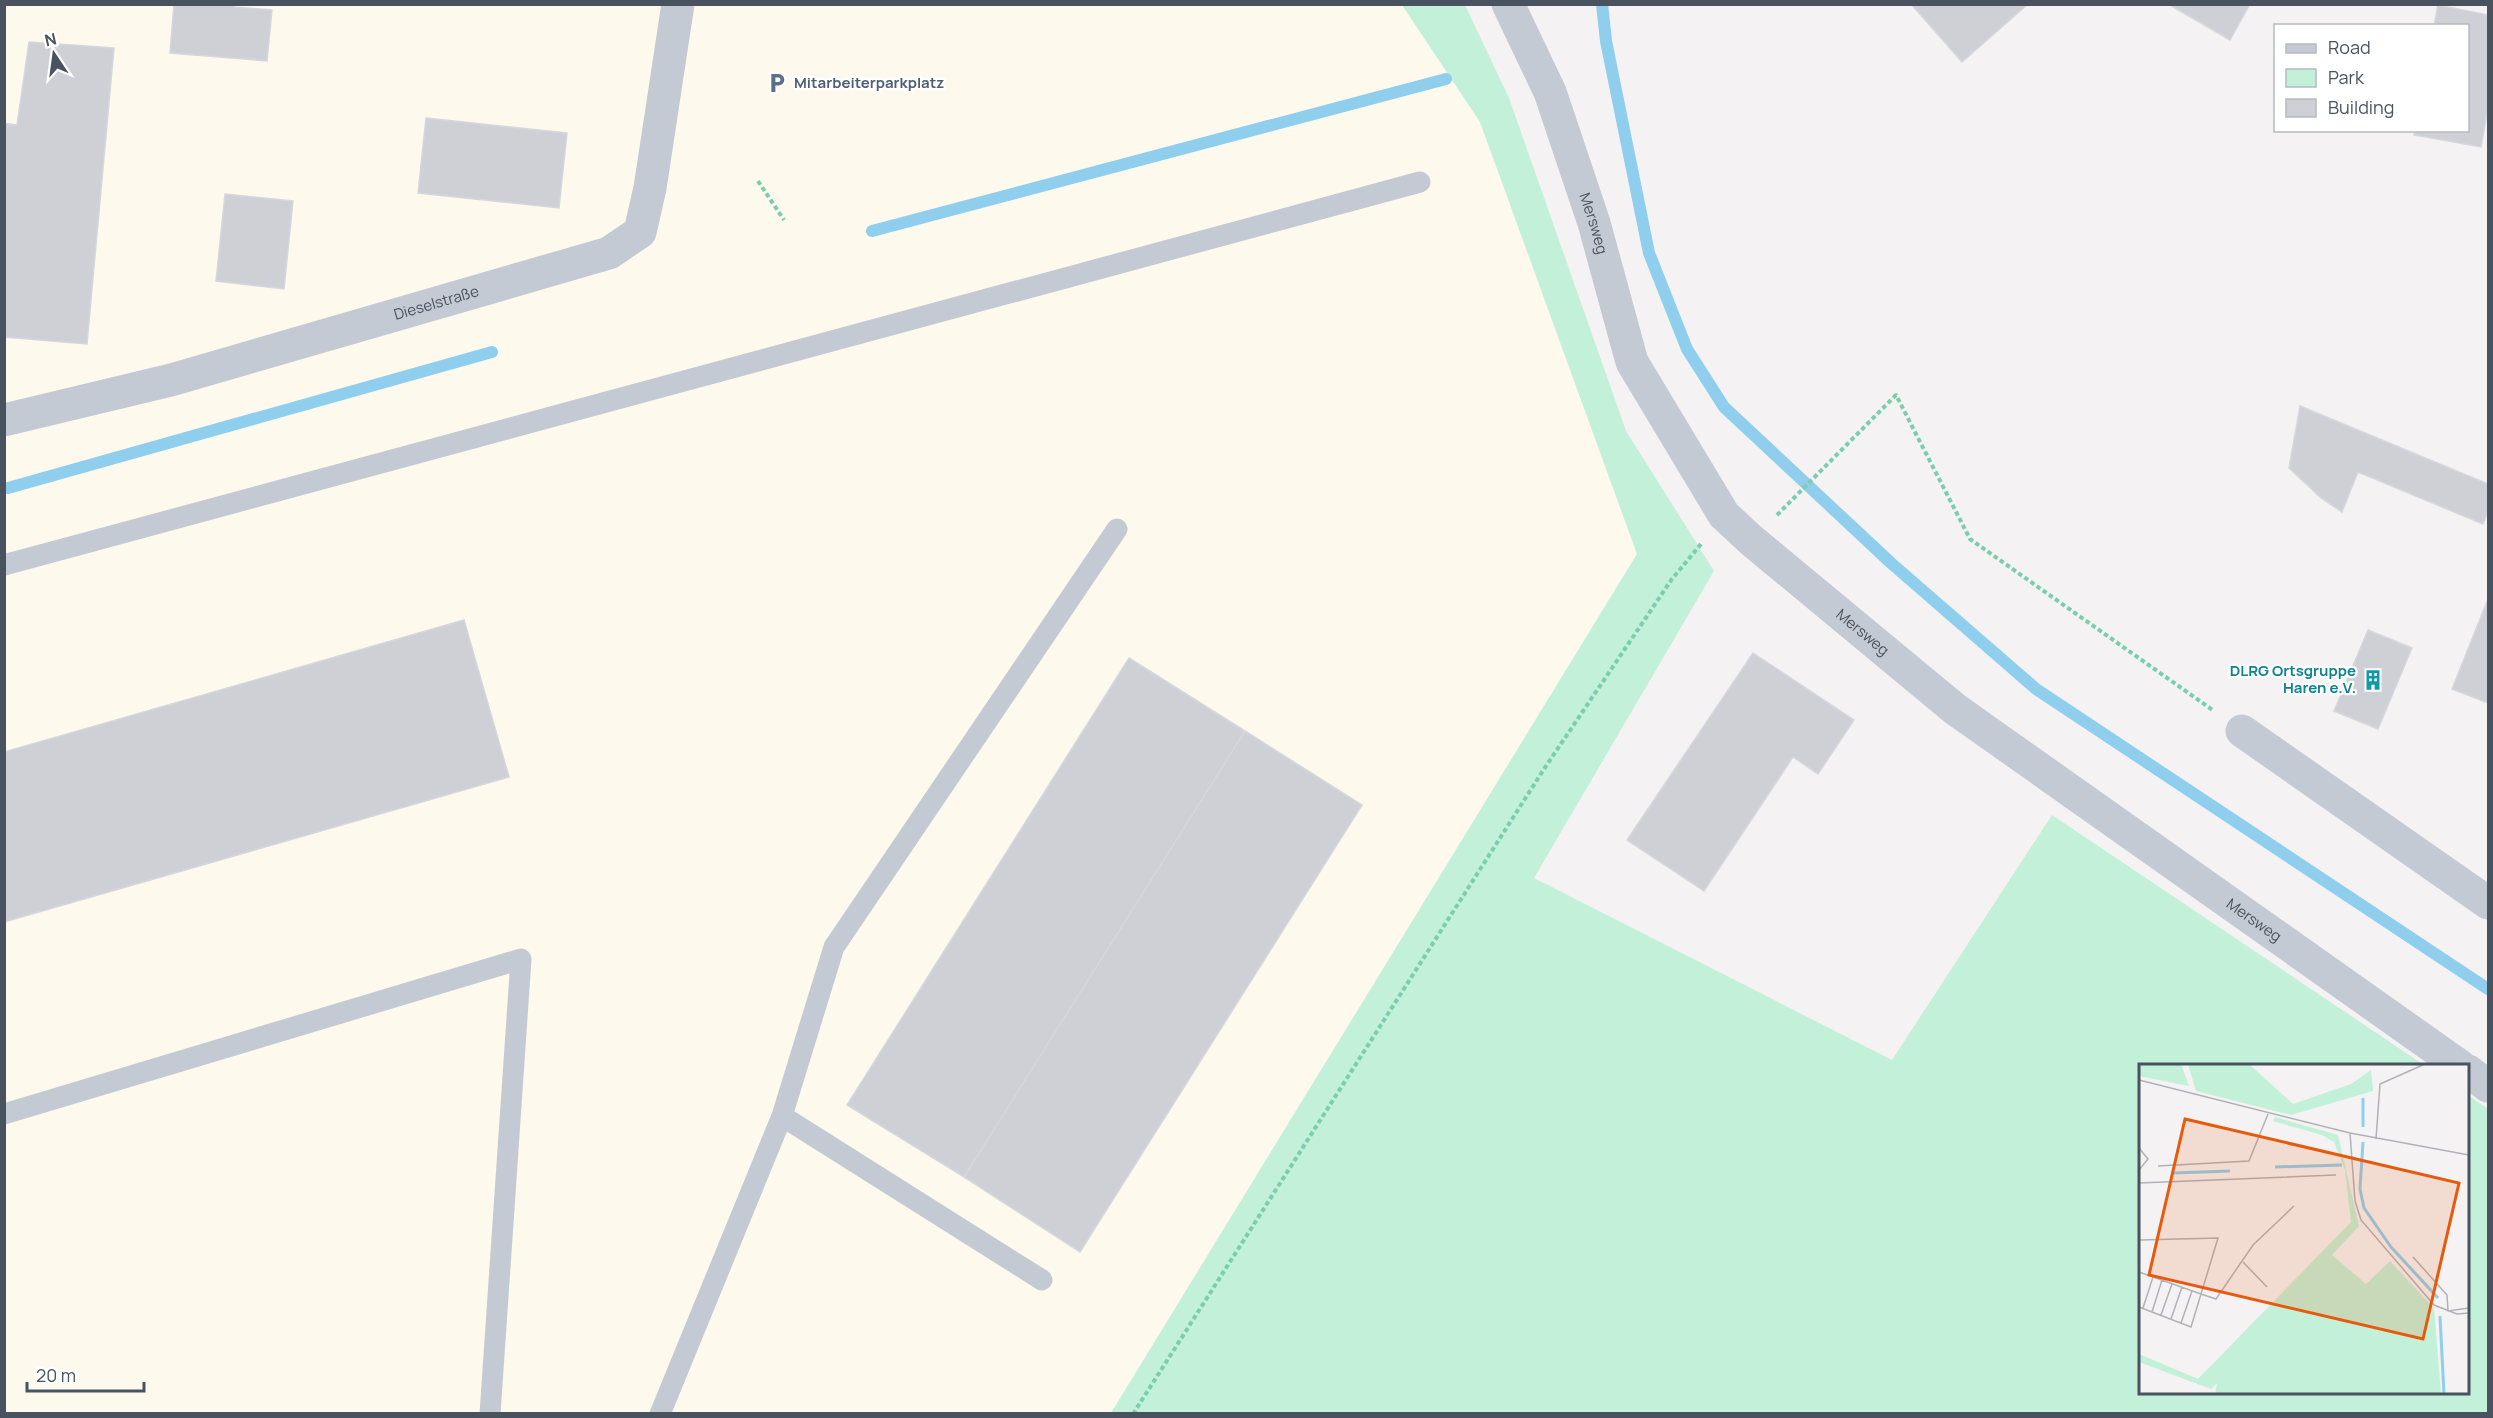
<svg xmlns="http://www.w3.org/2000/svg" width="2493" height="1418" font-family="Manrope,sans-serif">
<rect width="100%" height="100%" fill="#f4f2f2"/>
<path fill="#fdfaed" d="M5,5H1402L1480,122L1637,554L1111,1413L5,1414Z"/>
<path fill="#c2f0d9" d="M1402,5H1465L1509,98L1626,431L1714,571L1534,878L1892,1060L2052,815L2424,1065L2140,1066V1392H2468V1095L2488,1109V1413H1111L1637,554L1480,122Z"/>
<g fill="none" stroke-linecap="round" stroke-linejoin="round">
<path stroke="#8fceec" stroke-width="12" d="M1602,4L1606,41L1649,253L1687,349L1724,407L1891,563L2036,689L2488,989
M872,231L1446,79
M8,488L492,352"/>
</g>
<path fill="#ced0d6" stroke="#d6d7dd" stroke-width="1.5" d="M174,4H234V7L272,10L267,61L170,53Z
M1911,4H2028L1962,62Z
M2168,4H2250L2230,40Z
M2438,5L2488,15V108L2481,147L2414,135L2415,130H2468V26H2434Z
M29,42L114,48L87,344L4,337V123L17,125Z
M426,118L567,133L559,208L418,193Z
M225,194L293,201L284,289L216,281Z
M2300,406L2488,484V510L2483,524L2358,472L2342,512L2321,498L2289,468Z
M2488,599V703L2452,689Z
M464,620L509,777L4,922V752Z
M2368,630L2412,648L2378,729L2334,711Z
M1753,653L1854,720L1818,774L1793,757L1704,891L1627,840Z
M1129,658L1245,731L964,1177L847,1105Z
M1245,731L1362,805L1080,1252L964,1177Z"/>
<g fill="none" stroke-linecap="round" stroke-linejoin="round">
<path stroke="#7aceaf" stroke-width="4" stroke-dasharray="4.5 3" stroke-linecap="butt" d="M758,181L784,220
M1777,515L1896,395L1970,539L2214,711
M1133,1414L1544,769L1672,579L1701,544"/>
<path stroke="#c3cad3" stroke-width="21" d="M4,565L1420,182
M4,1114L521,959L490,1414
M782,1116L1042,1280
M660,1414L782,1116L834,947L1117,529"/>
<g stroke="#c3cad3" stroke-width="33">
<path id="s1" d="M1508,4L1550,92L1594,223L1632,362L1724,515L1751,540L1955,709L2460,1066"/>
<path id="s2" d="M4,420L171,380L609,253L640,232L650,188L678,4"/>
<path d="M2242,731L2488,903"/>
<path d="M2468,1071L2488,1086"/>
</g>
</g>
<defs>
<g id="parking-bare" transform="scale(1.62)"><path d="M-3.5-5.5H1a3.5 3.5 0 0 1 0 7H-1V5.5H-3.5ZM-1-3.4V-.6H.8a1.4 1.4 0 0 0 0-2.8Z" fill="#5c6f8a" stroke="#fff" stroke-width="2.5" paint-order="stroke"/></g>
<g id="building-bare" transform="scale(1.62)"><path d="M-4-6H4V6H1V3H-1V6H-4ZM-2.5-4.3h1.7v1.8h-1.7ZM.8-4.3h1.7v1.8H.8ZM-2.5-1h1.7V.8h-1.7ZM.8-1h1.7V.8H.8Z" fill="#0f9aa8" stroke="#fff" stroke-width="2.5" paint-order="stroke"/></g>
</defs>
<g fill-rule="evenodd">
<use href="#parking-bare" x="777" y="83"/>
<use href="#building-bare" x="2373" y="680"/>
</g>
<g text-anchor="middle" stroke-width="4.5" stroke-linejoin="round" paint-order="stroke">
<g font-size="15" font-weight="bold" fill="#4e5e75" stroke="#fff" text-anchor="start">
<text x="794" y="88">Mitarbeiterparkplatz</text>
</g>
<g font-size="15" fill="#49525f" stroke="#fff">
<text dy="5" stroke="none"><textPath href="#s1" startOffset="236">Mersweg</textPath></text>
<text dy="5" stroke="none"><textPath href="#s2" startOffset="448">Dieselstraße</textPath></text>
<text dy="5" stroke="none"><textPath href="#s1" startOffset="740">Mersweg</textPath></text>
<text dy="5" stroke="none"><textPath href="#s1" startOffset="1226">Mersweg</textPath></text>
</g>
<g font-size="15" font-weight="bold" fill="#0d838f" stroke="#fff" text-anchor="end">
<text x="2356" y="676">DLRG Ortsgruppe<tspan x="2356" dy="17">Haren e.V.</tspan></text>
</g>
</g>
<g transform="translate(2139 1064)">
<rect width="330" height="330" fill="#f4f2f2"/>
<path d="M0,0H42L50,22L0,12ZM49,0H110L154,40L212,20L232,6L234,27L152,51L57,27ZM136,53L199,71L220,162L193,191L227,220L251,197L295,244L302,330H76L78,319L72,325L0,298V290L59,315L212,158L206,106L195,78L183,71L134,57Z" fill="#c2f0d9"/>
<path fill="none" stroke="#8fceec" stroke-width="3" d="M224,34V63M224,78L221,125L225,144L252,183L299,234M136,103L203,101M34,109L91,107M301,252L305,330"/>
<path fill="none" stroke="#b0b2b7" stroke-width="1.5" d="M0,16L211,69L330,91M211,69L216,137L222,156L295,241L318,250L330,249M237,75L241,20L286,0M0,84L9,95L0,106M19,102L110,97L129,50M0,119L197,111M0,176L79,174L62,230L0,208M274,193L308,231L309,247L330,244M104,198L128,223M0,243L52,263L62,230L77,235L114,181L155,142M4,244L14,213M13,248L23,216M22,251L33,220M32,255L43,223M42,259L53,227"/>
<path fill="#e8590c" fill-opacity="0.15" stroke="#e8590c" stroke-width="3" d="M46,55L320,119L284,275L10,211Z"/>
<rect width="330" height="330" fill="none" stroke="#49525f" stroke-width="3"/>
</g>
<rect width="2493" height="1418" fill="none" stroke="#49525f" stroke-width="12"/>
<rect x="2274" y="24" width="195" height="108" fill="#ffffff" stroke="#b6babf" stroke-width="1.5"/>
<rect x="2286" y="44" width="30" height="9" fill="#c3cad3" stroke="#b6babf" stroke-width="1.5"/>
<text x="2328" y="54" font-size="18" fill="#49525f">Road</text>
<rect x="2286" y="69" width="30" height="18" fill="#c2f0d9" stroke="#b6babf" stroke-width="1.5"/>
<text x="2328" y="84" font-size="18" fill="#49525f">Park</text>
<rect x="2286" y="99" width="30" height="18" fill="#ced0d6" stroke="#b6babf" stroke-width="1.5"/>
<text x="2328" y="114" font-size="18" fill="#49525f">Building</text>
<g transform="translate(54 54) rotate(347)" stroke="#ffffff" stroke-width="4.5" paint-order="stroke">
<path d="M0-4.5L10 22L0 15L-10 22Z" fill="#49525f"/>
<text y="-9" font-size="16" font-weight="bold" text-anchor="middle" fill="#49525f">N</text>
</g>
<path d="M27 1382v9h117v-9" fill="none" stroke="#49525f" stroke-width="3"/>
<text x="36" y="1382" font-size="18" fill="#49525f" stroke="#ffffff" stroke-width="4.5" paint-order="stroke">20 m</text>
</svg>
